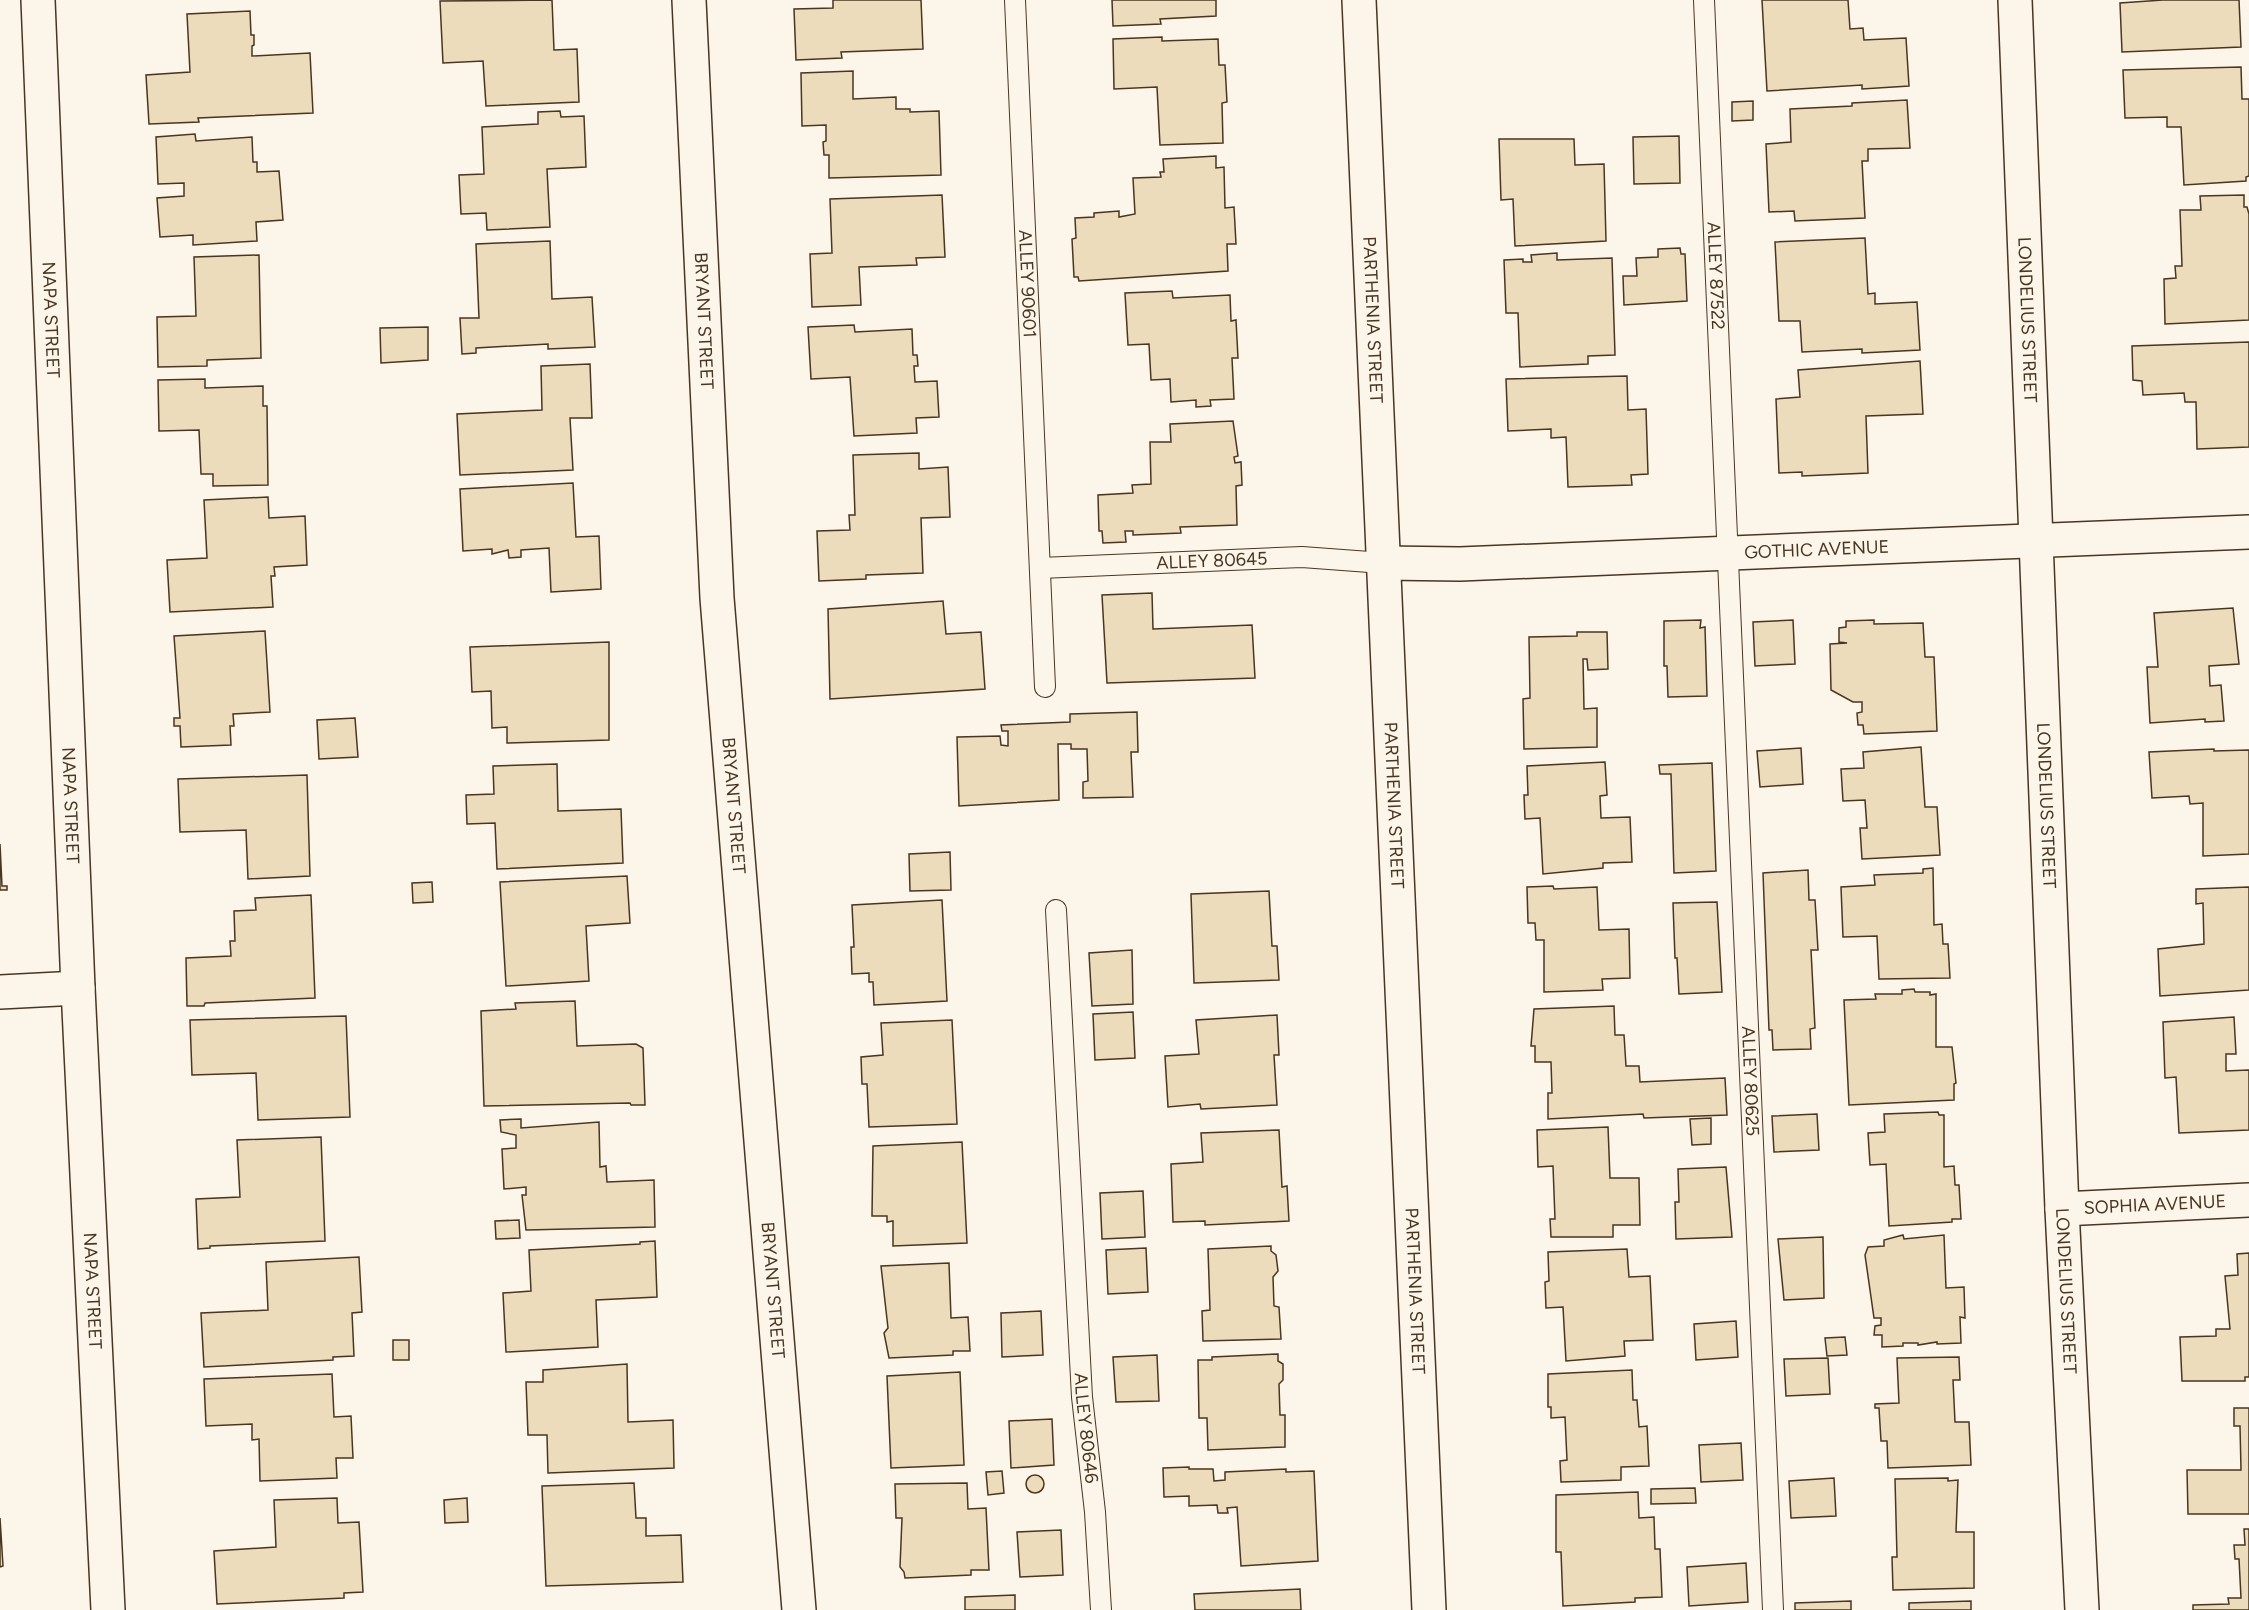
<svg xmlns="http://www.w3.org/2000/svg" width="2249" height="1610" font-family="Figtree,sans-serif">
<rect width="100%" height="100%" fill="#fbf6e9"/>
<path fill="#ecdcbc" stroke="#4a3520" stroke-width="1.5" d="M552,0L554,50L577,49L579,102L486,106L483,61L443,63L440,1Z
M833,0H921L923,49L841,52L842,58L796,60L794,9L833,8Z
M1112,0H1216V16L1160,19L1161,24L1113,26Z
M1762,0H1848L1850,29L1863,28L1864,40L1906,38L1909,86L1862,89V85L1767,91Z
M2163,0H2239L2241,47L2122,52L2120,3Z
M250,11L251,35H254V45L252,46V56L310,53L313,113L198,118L199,122L149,124L146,75L190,72L187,14Z
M1162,37V41L1218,39L1219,65H1225L1227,102L1222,103L1223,143L1160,145L1157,87L1114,89L1113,39Z
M2241,67L2242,99H2249V176L2246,177V181L2184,185L2181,127H2167V117L2125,118L2123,70Z
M853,71V99L896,97V109H910V112L939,111L941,175L829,178V155H824L823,142L826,141V125L802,126L801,73Z
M1907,100L1910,148L1868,149V161H1862L1865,218L1795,221L1794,211L1769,212L1766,144L1791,142L1790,109L1852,106V103Z
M1753,101V120L1732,121V102Z
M560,111L561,117L584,116L586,167L547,169L550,227L487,230L486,213L461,214L459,175L484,174L482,127L538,124V112Z
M195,134L196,141L252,137L253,162H257V172L279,171L283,220L256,222L257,241L193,245V235L160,237L157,198L184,196V183L158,184L156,137Z
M1679,136L1680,183L1634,184L1633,137Z
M1499,139H1574L1575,165L1604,164L1606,241L1515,246L1513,199L1501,200Z
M1216,156V168L1224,167L1225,208L1234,207L1236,244H1227L1228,271L1079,281L1078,277H1074L1072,239L1076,238L1075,218L1094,217V213L1119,211V217L1135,214L1133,178L1161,177L1160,172H1164L1163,159Z
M942,195L945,257L916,258L917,265L859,267L861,305L812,307L810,254L832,253L830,199Z
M2244,195V207H2247L2249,214V320L2165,324L2164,279L2176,278L2175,266H2182L2180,210H2201L2200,196Z
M1865,238L1868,294L1875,293V304L1917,302L1920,350L1862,353V349L1802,352L1800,321H1779L1775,242Z
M550,241L552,299L592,297L595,347L548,349V344L476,348V353L462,354L460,318H479L476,244Z
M1680,248L1681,254H1685L1687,301L1624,305L1623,276H1637L1636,258L1658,257V249Z
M1557,253V260L1612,258L1615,355L1588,356V364L1520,367L1518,313H1506L1504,260L1523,259V262H1532L1531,255Z
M259,255L261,358L207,360V366L158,367L157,317L196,316L194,257Z
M1172,291L1173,298L1230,295L1231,321L1236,320L1238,358H1232L1234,399L1210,400L1211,406L1196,407V400L1171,402L1170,379L1151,380L1149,344L1128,345L1125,293Z
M854,325L855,332L912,329L913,355H917L918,366H914L915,382L937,381L939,417L916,418L917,433L854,436L850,377L811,379L808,327Z
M428,327V360L381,363L380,328Z
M2249,342V447L2197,449L2196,402H2185L2184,393L2143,395L2142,381L2133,380L2132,346Z
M1920,361L1923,414L1866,416L1868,473L1802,476V472L1779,473L1776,399L1800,397L1798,370Z
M590,364L592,418H570L573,470L460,475L457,414L542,410L541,366Z
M1627,376L1628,410L1646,409L1648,474L1631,475L1632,485L1568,487L1566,437L1551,438V429L1508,431L1506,379Z
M205,379V388L263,386V406H267L268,485L213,486V474H201L199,430L159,431L158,380Z
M1233,421L1238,456L1234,457L1235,463L1241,462L1242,485L1236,486L1237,525L1180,527L1181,533L1133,535V531H1125L1126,542L1103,543L1102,531H1099L1098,495L1133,493L1132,485L1151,484L1150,442H1171L1170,424Z
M919,453V469L948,467L950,517L921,518L923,573L866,575V579L819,581L817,531L850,530L849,515H855L853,455Z
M573,483L576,537L599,536L601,589L551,592L549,548L521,550V557L509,558L508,550L492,554V549L463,551L460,489Z
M268,497L269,518L305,516L307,565L274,567L275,576H271L273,607L170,612L167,560L207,558L204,500Z
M1152,593L1153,629L1252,625L1255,678L1107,683L1102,595Z
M943,601L946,634L981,632L985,689L830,699L828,609Z
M2233,608L2239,664L2209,666L2210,686L2221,685L2224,721L2205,722V719L2150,723L2147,667H2158L2154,613Z
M1701,620L1700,628L1705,627L1707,696L1668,697L1667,666H1664V621Z
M1793,620L1795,664L1755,666L1753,622Z
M1874,620V624L1923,623L1925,657H1934L1937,731L1864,734L1863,725H1858L1857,713L1862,712V702H1853L1831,690L1830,644L1847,643L1839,642V628L1846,627V621Z
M265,631L270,712L233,714L234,726H230L231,745L181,747L180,726H174V718H180L174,636Z
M1577,632H1607L1608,669L1588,670L1587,659H1583L1584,709L1597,708V747L1524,749L1523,699L1530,698L1529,637L1577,636Z
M609,642V740L507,743V727L492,728L491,691L472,692L470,647Z
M1137,712L1138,752H1131L1133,797L1083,798V782L1088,781L1087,749H1071V744H1058L1059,800L959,806L957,737L1000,736L1001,745L1008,746V731H1002L1001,725L1070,722V714Z
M355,718L358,757L319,759L317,720Z
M1921,747L1925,807H1937L1940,855L1862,859L1860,828H1867L1865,800L1843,801L1841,769L1864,768L1863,752Z
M1801,748L1803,784L1760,787L1757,751Z
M2214,749V751L2249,750V854L2203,856V803L2190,804L2189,796L2152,798L2149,752Z
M1605,762L1607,795L1600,796L1601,818L1630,817L1632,862L1603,863V868L1543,874L1540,818L1525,819L1524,795H1528L1527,766Z
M1712,763L1716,871L1674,873L1671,774H1660L1659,765Z
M557,764L558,811L621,809L623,863L497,869L495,823L467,824L466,795L494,794L493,766Z
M307,775L310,876L248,879L246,830L180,832L178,779Z
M0,844L2,886H7V890H0Z
M950,852L951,890L910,891L909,854Z
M1933,868L1934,925L1942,924L1943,944H1948L1950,978L1879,979L1877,936L1843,937L1841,887L1875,885L1874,875L1923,873V869Z
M1808,870L1809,900H1815L1818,950H1811L1815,1028L1810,1029L1811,1049L1773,1050L1772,1030H1769L1763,873Z
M627,876L630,923L586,926L589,981L506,986L500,882Z
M432,882L433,902L413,903L412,883Z
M1553,886L1554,889L1597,887L1599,930L1629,929L1630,978L1602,979L1603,990L1544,992V940H1536L1535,923H1528L1527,887Z
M2249,887V990L2160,996L2158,949L2204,944L2203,903L2196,904V889Z
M1269,891L1272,946H1277L1279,980L1194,983L1191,894Z
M311,895L315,998L205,1003L204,1006H187L186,958L231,956L230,941H235L234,911L256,910L255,898Z
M942,900L947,1001L874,1005L873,982H869V973L852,974L851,947H854L852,905Z
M1717,902L1722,992L1679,994L1677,958H1675L1673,903Z
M1132,950L1133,1004L1092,1006L1089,953Z
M1914,989L1915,992H1930V995L1936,994V1047H1952L1956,1083L1954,1084V1100L1849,1105L1844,1000L1876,999L1875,994H1902V990Z
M575,1001L577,1046L636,1044L643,1048L645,1105H631L630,1103L484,1106L481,1011L516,1009L515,1003Z
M1614,1006L1615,1035H1624L1626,1066H1639L1640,1082L1725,1078L1727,1115L1644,1118L1643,1114L1548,1119V1093H1552L1551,1062H1535V1046H1531L1534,1009Z
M1133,1012L1135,1058L1095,1060L1093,1014Z
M1277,1015L1279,1055H1274L1277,1105L1201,1109L1200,1104L1168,1107L1165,1056L1199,1054L1196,1020Z
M346,1016L350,1117L258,1120L256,1073L192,1075L190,1020Z
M2234,1017L2236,1054H2226V1071L2249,1070V1130L2179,1133L2176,1077L2165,1078L2163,1022Z
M952,1020L957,1124L869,1127L867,1084H862L861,1057L883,1055L881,1023Z
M1938,1112L1939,1115H1944V1167L1954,1166L1955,1185H1959L1961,1219H1952V1222L1889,1226L1886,1164L1870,1165L1868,1133L1885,1132L1884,1114Z
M1817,1114L1819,1150L1774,1152L1772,1116Z
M1711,1118V1144L1692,1145L1690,1119Z
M521,1119V1128L599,1122L600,1167L606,1166L607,1182L654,1180L655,1227L526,1230L522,1195H526V1187L504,1189L502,1149L516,1148V1135L501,1132L500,1120Z
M1608,1127L1610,1178H1639L1640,1225H1613V1237H1551L1550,1219H1555L1553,1166L1538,1167L1537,1130Z
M1279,1130L1282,1187L1287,1186L1289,1221L1205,1225V1221L1173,1222L1171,1164L1203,1162L1201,1133Z
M321,1137L325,1241L210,1246V1248L198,1249L196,1199L240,1197L237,1140Z
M962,1142L967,1243L893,1246V1221L887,1222V1216H872L873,1146Z
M1726,1167L1732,1237L1676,1239L1675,1202H1679L1678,1169Z
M1143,1191L1145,1237L1102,1239L1100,1193Z
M519,1220L520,1238L496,1239L495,1221Z
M1903,1235L1904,1239L1944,1235L1946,1288L1964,1287L1965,1318L1960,1317L1961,1343L1937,1344V1342L1918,1345V1343H1903V1346L1882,1347V1335H1874L1875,1326L1881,1325V1318H1874L1865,1255L1868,1247L1884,1246V1240Z
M1823,1237L1824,1298L1784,1300L1778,1239Z
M655,1241L657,1297L596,1300L598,1347L506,1352L503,1293L531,1291L529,1250L640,1244V1242Z
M1271,1246V1251L1276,1255L1278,1271L1273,1277L1274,1306L1279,1307L1281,1339L1203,1341L1202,1311L1210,1310L1208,1249Z
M1146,1248L1148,1292L1108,1294L1106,1250Z
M1627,1249L1629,1277L1650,1276L1653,1340L1624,1341L1625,1356L1566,1361L1563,1307L1546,1308L1545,1282L1549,1281L1548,1252Z
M2249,1253V1377H2245V1381H2182L2180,1337L2216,1336V1329H2230L2225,1276L2238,1275L2237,1254Z
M359,1257L362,1312L352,1313L354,1356L333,1357V1360L204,1367L201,1313L268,1310L266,1262Z
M949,1263L951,1318L968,1317L970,1351H953V1355L889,1358L884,1333L888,1328L881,1266Z
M1041,1311L1043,1355L1002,1357L1001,1313Z
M1736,1321L1738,1357L1696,1360L1694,1324Z
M1845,1337L1847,1355L1827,1356L1825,1338Z
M393,1340H409V1360H393Z
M1278,1354V1361L1283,1364V1380L1279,1384L1280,1415H1285V1447L1208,1450L1207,1418H1199L1198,1360H1212V1357Z
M1157,1355L1159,1401L1116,1402L1113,1357Z
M1959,1357L1960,1380H1953L1955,1422H1969L1971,1465L1888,1468L1887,1441H1881L1879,1408H1875V1404L1899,1403L1897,1358Z
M1828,1358L1830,1394L1786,1396L1784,1359Z
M627,1364L628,1422L673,1420L674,1468L548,1473L547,1435H528L526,1382H543V1370Z
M1632,1370L1633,1400H1637L1639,1427L1647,1426L1649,1466L1621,1467V1480L1561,1482L1560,1461L1567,1460L1565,1417L1551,1418V1407H1548V1374Z
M960,1372L964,1465L891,1468L887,1376Z
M332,1374L334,1417L351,1416L353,1458H336L337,1478L260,1481L259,1439L252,1440V1424L206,1426L204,1379Z
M2234,1408H2249V1514H2188L2187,1470H2241L2240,1426H2234Z
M1052,1419L1054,1465L1011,1468L1009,1421Z
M1741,1443L1743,1480L1701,1482L1699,1445Z
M1189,1467V1469H1213L1214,1481L1225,1480V1472L1286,1469V1472L1314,1471L1318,1561L1241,1566L1237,1507L1227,1508L1228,1513H1218L1217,1505L1189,1506V1496L1164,1497L1163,1468Z
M1002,1471L1004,1493L988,1495L986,1472Z
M1026 1484a9 9 0 1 1 18 0a9 9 0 1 1-18 0Z
M1834,1478L1836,1516L1791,1518L1789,1481Z
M1948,1478V1481L1958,1480L1956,1532H1974V1588L1893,1590L1892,1557H1897L1895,1479Z
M634,1483L636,1518H646V1536L681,1535L683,1582L546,1586L542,1486Z
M967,1483L968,1509L986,1508L989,1570H971V1575L905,1578L904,1572L900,1567L902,1518H896L895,1484Z
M1695,1488L1696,1503L1651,1504V1489Z
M1638,1492L1639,1518L1654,1517L1655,1549H1660L1662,1597L1635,1598V1602L1563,1606L1561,1552H1556V1495Z
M337,1498L338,1523L359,1522L363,1592L344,1593V1598L217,1604L214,1551L276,1547L274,1500Z
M467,1498L468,1522L445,1523L444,1500Z
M0,1518L3,1566L0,1567Z
M2244,1529H2249V1610H2193V1605L2229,1604L2228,1598H2241L2239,1559H2235L2234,1545H2245Z
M1061,1530L1063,1575L1020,1577L1017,1532Z
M1746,1563L1748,1602L1689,1606L1687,1567Z
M1300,1589L1301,1610H1195L1194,1594Z
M1015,1595V1610H965V1597Z
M1851,1601V1610H1795V1603Z
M1971,1601V1610H1909V1603Z"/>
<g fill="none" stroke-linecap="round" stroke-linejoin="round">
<g stroke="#4a3520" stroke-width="22">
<g id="service">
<path id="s1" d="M1015,0L1045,687"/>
<path id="s2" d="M1704,0L1773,1610"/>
<path id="s3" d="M1040,568L1302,557L1383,563"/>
<path id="s4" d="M1056,910L1082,1397L1095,1512L1101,1610"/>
</g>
</g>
<g stroke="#4a3520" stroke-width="36">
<g id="minor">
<path id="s5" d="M38,0L78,988L108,1610"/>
<path id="s6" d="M689,0L717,598L799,1610"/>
<path id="s7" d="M2015,0L2062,1209L2082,1610"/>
<path id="s8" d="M1383,563L1460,564L2249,532"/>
<path d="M0,992L78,988"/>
<path id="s9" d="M2062,1209L2249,1200"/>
</g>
</g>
<g stroke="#4a3520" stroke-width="36">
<g id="secondary">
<path id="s10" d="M1359,0L1429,1610"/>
</g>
</g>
<use href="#service" stroke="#fbf6e9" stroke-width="20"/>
<use href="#minor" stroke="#fbf6e9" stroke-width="33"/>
<use href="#secondary" stroke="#fbf6e9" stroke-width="33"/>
</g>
<g text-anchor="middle" stroke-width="4.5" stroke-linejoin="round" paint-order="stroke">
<g font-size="18" fill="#4a3520" stroke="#fbf6e9">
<text dy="6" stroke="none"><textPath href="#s2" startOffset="276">ALLEY 87522</textPath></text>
<text dy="6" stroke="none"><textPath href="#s1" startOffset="284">ALLEY 90601</textPath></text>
<text dy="6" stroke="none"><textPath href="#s10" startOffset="320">PARTHENIA STREET</textPath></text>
<text dy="6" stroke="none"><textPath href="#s7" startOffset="320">LONDELIUS STREET</textPath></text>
<text dy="6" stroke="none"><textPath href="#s5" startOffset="320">NAPA STREET</textPath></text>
<text dy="6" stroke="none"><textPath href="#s6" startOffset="321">BRYANT STREET</textPath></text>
<text dy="6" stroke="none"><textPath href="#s8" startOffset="434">GOTHIC AVENUE</textPath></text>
<text dy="6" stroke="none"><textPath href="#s3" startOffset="172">ALLEY 80645</textPath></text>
<text dy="6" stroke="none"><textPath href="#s5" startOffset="806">NAPA STREET</textPath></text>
<text dy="6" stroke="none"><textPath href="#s10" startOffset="806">PARTHENIA STREET</textPath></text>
<text dy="6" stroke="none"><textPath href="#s7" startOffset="806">LONDELIUS STREET</textPath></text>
<text dy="6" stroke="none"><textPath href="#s6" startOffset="807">BRYANT STREET</textPath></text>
<text dy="6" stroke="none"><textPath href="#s2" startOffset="1082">ALLEY 80625</textPath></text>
<text dy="6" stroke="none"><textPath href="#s9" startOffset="93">SOPHIA AVENUE</textPath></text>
<text dy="6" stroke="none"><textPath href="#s6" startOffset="1293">BRYANT STREET</textPath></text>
<text dy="6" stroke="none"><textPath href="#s5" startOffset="1292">NAPA STREET</textPath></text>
<text dy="6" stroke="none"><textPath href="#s10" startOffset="1292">PARTHENIA STREET</textPath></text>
<text dy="6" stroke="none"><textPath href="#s7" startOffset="1292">LONDELIUS STREET</textPath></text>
<text dy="6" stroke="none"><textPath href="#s4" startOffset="519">ALLEY 80646</textPath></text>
</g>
</g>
</svg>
